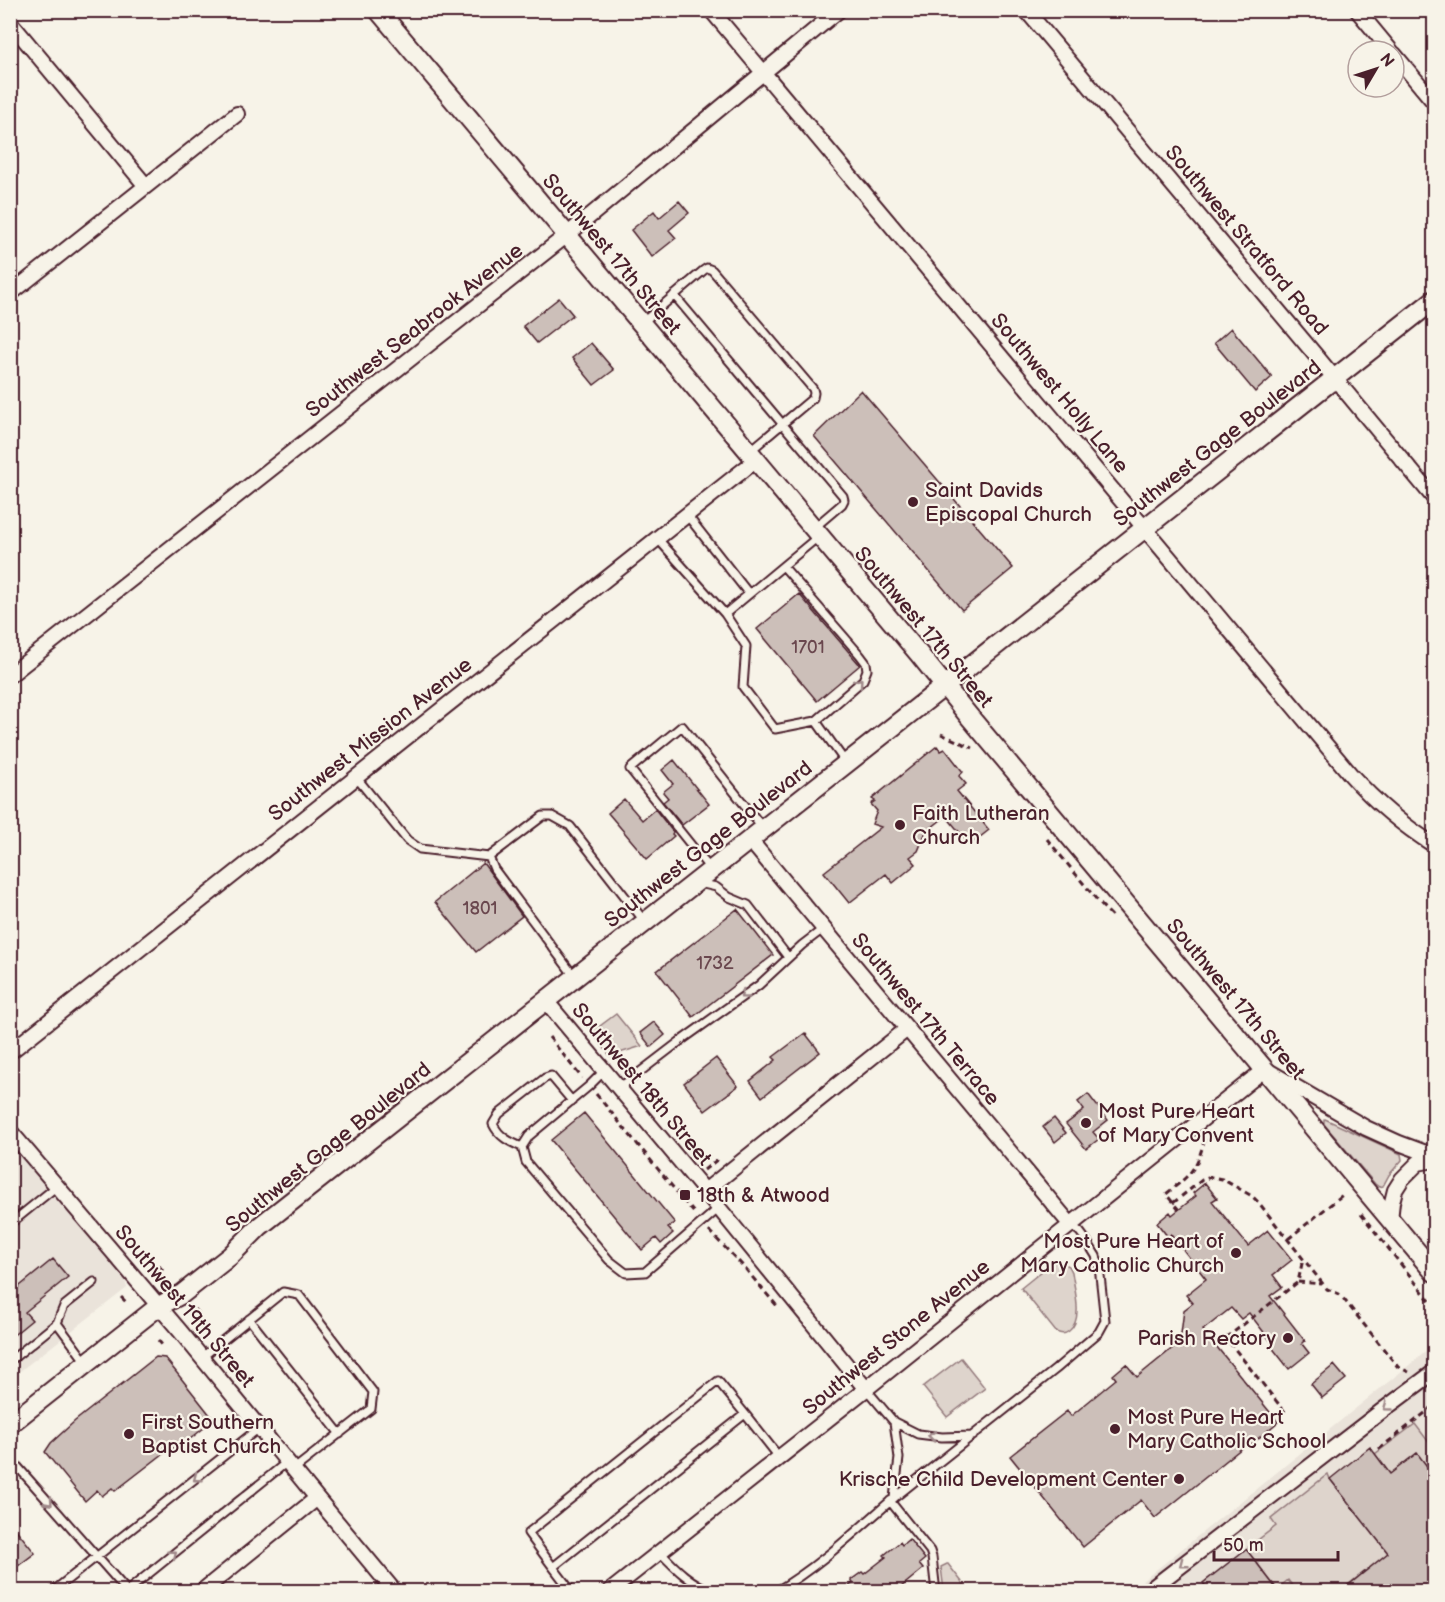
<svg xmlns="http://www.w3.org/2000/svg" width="1445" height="1602" font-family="'Balsamiq Sans',sans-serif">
<rect width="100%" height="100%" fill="#f7f3e8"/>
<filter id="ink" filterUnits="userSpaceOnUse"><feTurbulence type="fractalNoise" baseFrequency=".0167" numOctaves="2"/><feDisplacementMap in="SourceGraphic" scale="12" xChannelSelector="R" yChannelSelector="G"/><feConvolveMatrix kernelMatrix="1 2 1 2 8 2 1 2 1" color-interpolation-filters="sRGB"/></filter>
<g filter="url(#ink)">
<path fill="#eae3da" d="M10,1144L125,1280L127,1288L11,1378Z
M1434,1345V1591H1130Z"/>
<path fill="#ded4cc" stroke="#947a7c" stroke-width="1.5" d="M616,1014L642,1046L610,1056L592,1032Z
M1325,1119L1401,1154L1402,1160L1389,1175L1383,1186L1379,1187L1375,1184L1324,1124V1120Z
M1059,1261L1069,1266L1072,1272C1074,1288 1084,1320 1069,1331C1064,1335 1061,1334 1056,1332L1021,1288L1052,1263Z
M961,1358L985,1388L947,1417L923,1387Z
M1415,1424L1434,1449V1465L1429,1469L1417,1453L1390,1474L1375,1454Z
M1328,1474L1330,1479L1388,1553L1340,1591L1297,1592L1288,1580L1277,1589L1246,1549L1276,1526L1271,1519Z
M947,1564H948L969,1591H944L941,1567Z"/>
<path fill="#ccbfb9" stroke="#4a1f2b" stroke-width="1.5" d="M679,201L689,213L669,230L676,238L652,257L631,230L654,211L659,218Z
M559,298L573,315L537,343L523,326Z
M1231,328L1272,377L1255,392L1214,343Z
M591,343L614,370L594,385L572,358Z
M861,390L1013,568L962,610L814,436Z
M799,594L860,665L817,701L757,629Z
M937,746L941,751L945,749L963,772L959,776L966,784L957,791L989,830L970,845L946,816L926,832L918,851L910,857L916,864L893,883L886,874L849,903L824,872L881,827L872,824L877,811L871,804L875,801L872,799Z
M674,760L709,804L682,825L663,802L668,798L663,792L673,784L662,770Z
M624,799L642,820L655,809L673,832L672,834L674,836L647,859L608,813Z
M483,863L522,916L476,952L435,902Z
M737,909L773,955L693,1017L657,971Z
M654,1022L665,1035L651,1047L640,1033Z
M805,1033L820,1052L762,1097L750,1081L776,1060L773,1057Z
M716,1058L738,1086L705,1111L684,1083Z
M1088,1094L1108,1120L1093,1132L1099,1139L1086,1149L1066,1124L1084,1110L1078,1102Z
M584,1113L675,1223L668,1228L673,1233L661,1244L656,1238L642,1250L551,1140Z
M1054,1118L1066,1133L1055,1142L1043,1127Z
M1205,1183L1217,1198L1212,1201L1248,1246L1268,1230L1292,1260L1273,1275L1282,1287L1270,1296L1305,1341L1302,1344L1309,1353L1289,1369L1271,1346L1273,1344L1249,1313L1241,1319L1231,1308L1203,1330L1278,1422L1249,1446L1247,1444L1155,1518L1141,1500L1083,1547L1010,1456L1067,1411L1071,1416L1116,1379L1113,1375L1126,1364L1137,1377L1180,1342L1184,1310L1193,1303L1186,1295L1206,1279L1171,1234L1168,1237L1157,1223L1170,1212L1172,1215L1196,1196L1193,1193Z
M53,1259L68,1277L25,1312L32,1320L10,1338V1294Z
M156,1357L165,1358L214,1420L175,1451L172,1447L115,1491L112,1488L102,1496L97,1490L85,1501L45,1452L51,1443L75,1421Z
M1334,1365L1346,1379L1322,1398L1311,1384Z
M1370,1447L1390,1474L1417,1453L1429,1469L1434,1465V1580L1420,1592H1340L1388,1553L1330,1479Z
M10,1522L35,1553L10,1572Z
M909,1539L925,1559L919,1564L923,1569L895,1592H842L853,1583L851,1580L862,1572L864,1574L886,1557L884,1555L900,1542L902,1545Z
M1246,1549L1279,1592H1210L1203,1583Z"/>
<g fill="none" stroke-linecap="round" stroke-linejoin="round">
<g stroke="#4a1f2b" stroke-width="11">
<path id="service" d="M674,295L843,496L844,500L842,504L815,527
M643,322L704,270L707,268L712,270L813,389L814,393L813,398L750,451
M687,515L749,594
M657,538L725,614L746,646L743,687L775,729L816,721L863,680L867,670L866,663L860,655L783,566
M725,614L819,536
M816,721L846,763
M356,777L407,840L420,849L489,857
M711,870L630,769L682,726L763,828
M699,883L716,887L729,897L748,905L788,957
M574,976L494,869L489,857L543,816H552L570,826L645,922
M604,1071L589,1086L529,1136L522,1147L526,1162L609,1260L626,1273L645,1272L719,1208
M619,1088L679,1042L759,985L802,945L823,929
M522,1147C510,1142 499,1137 493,1124L499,1114L545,1078L551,1076L572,1101
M10,1224L57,1186
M249,1319L340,1434
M57,1323L86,1362
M201,1358L283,1292L299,1295L373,1392L371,1409L293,1470
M10,1361L57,1323L64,1306L94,1282
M866,1389L894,1422L918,1434L942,1437L973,1436
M10,1458L128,1592
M894,1498L899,1458L894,1422
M890,1501L930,1551L932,1557L936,1592
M660,1552C676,1569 691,1584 714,1592
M553,1567L528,1533L718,1381L745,1414
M52,1592L259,1428
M126,1592L287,1462
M572,1592L553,1567L745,1414L779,1457
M775,1592C818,1567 857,1530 894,1498L1056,1369L1099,1332L1105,1321L1099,1266L1096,1256L1086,1240L1080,1232L1071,1225"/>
</g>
<g stroke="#4a1f2b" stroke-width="18">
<path id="minor" d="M711,10L1351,775C1376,803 1402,825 1434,845
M1026,10L1317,357L1434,498
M1357,10L1391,51
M10,22L146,186
M1394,54L1434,102
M10,294L237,114
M10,675L567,235L839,10
M749,839L1070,1224
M546,1001L705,1191L866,1389
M10,1052L756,460
M10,1131L180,1331L317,1498L395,1592
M705,1191L907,1029
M1390,1220L1392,1202L1395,1190L1402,1179L1418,1163L1434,1160
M201,1592L317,1498
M609,1592L866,1389L1265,1069L1366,1128L1399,1143L1434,1156
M1147,1592L1383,1410L1434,1372"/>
</g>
<g stroke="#4a1f2b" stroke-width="22">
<path id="secondary" d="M378,10L919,654L968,715L1434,1272
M10,1424L159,1306L182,1294L230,1256L260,1226L1434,300"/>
</g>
<path stroke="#4a1f2b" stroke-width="3" stroke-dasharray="6 4.5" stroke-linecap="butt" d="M941,734L973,748
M1047,839L1101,905L1112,916
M549,1037L582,1078
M596,1094L695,1214
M704,1170L718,1159
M1173,1203L1202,1180L1211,1177L1222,1179L1252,1196L1259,1203L1327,1289L1339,1294L1342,1297L1398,1367L1409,1372
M1179,1210L1166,1194C1191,1174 1197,1170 1205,1137
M1361,1214L1434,1306
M709,1231L742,1265L777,1306
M1288,1239L1345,1193
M159,1266L164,1272
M1298,1282L1322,1284
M121,1297L126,1302
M195,1309L200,1315
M158,1340L162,1345
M1285,1412L1226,1338L1298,1282L1303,1259
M1379,1449L1434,1406"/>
<use href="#service" stroke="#f7f3e8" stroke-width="7"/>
<use href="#minor" stroke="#f7f3e8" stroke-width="14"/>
<use href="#secondary" stroke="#f7f3e8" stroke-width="18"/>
</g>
<defs><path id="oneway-chevron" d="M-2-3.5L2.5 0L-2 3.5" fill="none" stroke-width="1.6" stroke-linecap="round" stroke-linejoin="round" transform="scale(1.5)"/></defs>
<g stroke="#a0898a">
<use href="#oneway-chevron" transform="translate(859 682) rotate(-49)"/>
<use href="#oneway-chevron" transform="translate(744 995) rotate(144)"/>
<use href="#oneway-chevron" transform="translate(1387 1407) rotate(144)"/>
<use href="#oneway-chevron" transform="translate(932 1436) rotate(-173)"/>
<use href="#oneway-chevron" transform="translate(197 1478) rotate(142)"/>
<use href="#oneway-chevron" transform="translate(49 1502) rotate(48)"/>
<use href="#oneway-chevron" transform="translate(173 1554) rotate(-39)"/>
<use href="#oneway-chevron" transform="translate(1183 1564) rotate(142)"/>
</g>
</g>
<g fill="#4a1f2b" stroke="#f7f3e8" stroke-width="2">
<circle cx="913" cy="502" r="6"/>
<circle cx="900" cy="825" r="6"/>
<circle cx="1086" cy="1123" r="6"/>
<rect x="679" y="1189" width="12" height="12" rx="3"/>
<circle cx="1236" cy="1253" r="6"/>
<circle cx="1288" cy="1338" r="6"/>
<circle cx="1115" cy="1429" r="6"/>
<circle cx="129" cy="1434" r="6"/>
<circle cx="1179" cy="1479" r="6"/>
</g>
<g text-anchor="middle" stroke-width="4.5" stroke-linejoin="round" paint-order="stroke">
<g font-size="18" fill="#6a474e">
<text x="808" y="653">1701</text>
<text x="480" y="914">1801</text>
<text x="715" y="969">1732</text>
</g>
<g font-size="21" fill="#4a1f2b" stroke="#f7f3e8">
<text transform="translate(1247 240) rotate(50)" y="7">Southwest Stratford Road</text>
<text transform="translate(612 254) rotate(50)" y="7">Southwest 17th Street</text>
<text transform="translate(414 330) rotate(-38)" y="7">Southwest Seabrook Avenue</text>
<text transform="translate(1060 393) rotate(50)" y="7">Southwest Holly Lane</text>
<text transform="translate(1217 443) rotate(-38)" y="7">Southwest Gage Boulevard</text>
<text transform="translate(924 627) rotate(50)" y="7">Southwest 17th Street</text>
<text transform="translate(370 739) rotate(-38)" y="7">Southwest Mission Avenue</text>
<text transform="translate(708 844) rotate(-38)" y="7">Southwest Gage Boulevard</text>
<text transform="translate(1236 999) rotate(50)" y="7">Southwest 17th Street</text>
<text transform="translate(926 1019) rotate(50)" y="7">Southwest 17th Terrace</text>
<text transform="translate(642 1084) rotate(50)" y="7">Southwest 18th Street</text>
<text transform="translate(328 1147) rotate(-39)" y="7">Southwest Gage Boulevard</text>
<text transform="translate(185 1306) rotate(50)" y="7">Southwest 19th Street</text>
<text transform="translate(896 1337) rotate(-39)" y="7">Southwest Stone Avenue</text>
</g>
<g font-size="21" fill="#4a1f2b" stroke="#f7f3e8" text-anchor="start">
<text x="925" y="497">Saint Davids<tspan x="925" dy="24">Episcopal Church</tspan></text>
<text x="912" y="820">Faith Lutheran<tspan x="912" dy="24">Church</tspan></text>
<text x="1098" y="1118">Most Pure Heart<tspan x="1098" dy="24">of Mary Convent</tspan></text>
<text x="697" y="1202">18th &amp; Atwood</text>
<text x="1224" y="1248" text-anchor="end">Most Pure Heart of<tspan x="1224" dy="24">Mary Catholic Church</tspan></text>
<text x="1276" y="1345" text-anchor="end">Parish Rectory</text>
<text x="1127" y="1424">Most Pure Heart<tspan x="1127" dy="24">Mary Catholic School</tspan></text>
<text x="141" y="1429">First Southern<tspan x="141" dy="24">Baptist Church</tspan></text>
<text x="1167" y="1486" text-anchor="end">Krische Child Development Center</text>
</g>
</g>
<rect width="1445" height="1602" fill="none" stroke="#f7f3e8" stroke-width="36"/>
<rect x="18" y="18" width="1409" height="1566" fill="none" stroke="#4a1f2b" stroke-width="2" filter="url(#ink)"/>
<g transform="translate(1376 69) rotate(51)"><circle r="28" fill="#f7f3e8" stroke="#b29e9c" stroke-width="1.5"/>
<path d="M0-4.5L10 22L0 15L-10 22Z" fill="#4a1f2b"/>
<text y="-9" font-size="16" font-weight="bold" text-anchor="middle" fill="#4a1f2b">N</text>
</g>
<path d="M1214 1551v9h124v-9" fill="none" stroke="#4a1f2b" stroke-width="3"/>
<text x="1223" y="1551" font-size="18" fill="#4a1f2b" stroke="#f7f3e8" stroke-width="4.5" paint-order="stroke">50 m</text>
</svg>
